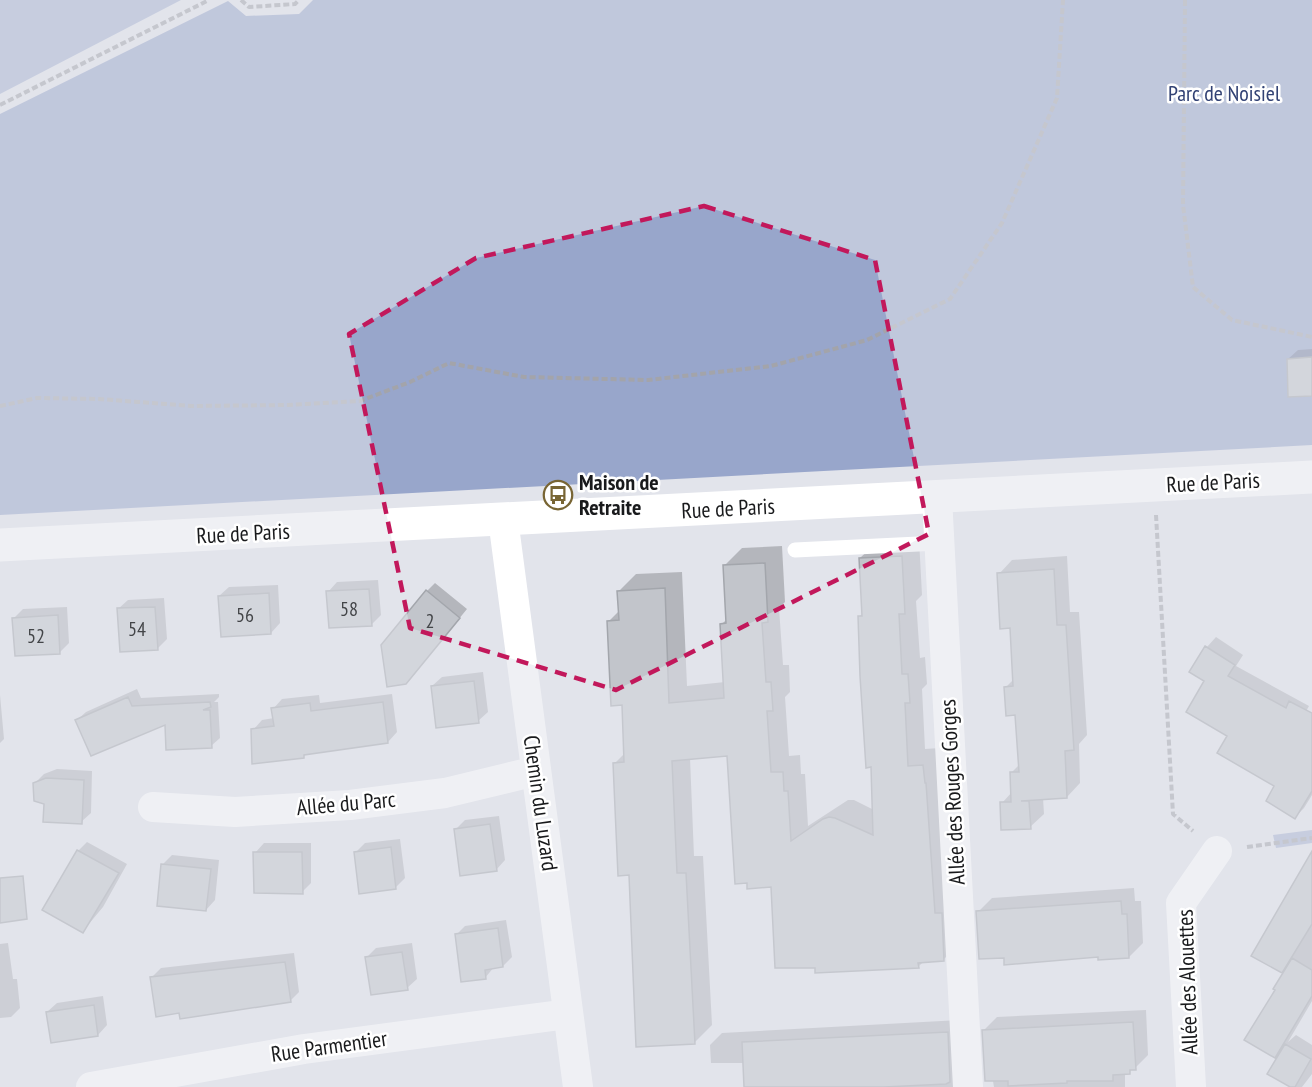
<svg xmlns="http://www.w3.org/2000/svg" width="1312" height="1087" font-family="'PT Sans Narrow',sans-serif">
<rect width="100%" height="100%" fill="#e2e4eb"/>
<path fill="#a6b2d1" d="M0,0H181L0,94Z
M1312,830V843L1276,848L1273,835Z"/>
<path fill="#98a6cb" d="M313,0H1312V445L0,515V114L228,1L246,16L299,14Z"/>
<path fill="#0003" d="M1312,349V394L1288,359L1298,350Z
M919,539L922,595L916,601L920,658L925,657L927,684L922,689L925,749L940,748L961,942L943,960L924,961L918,967H816L773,886L729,754L690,758L694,856H703L712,1025L694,1043L630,874L615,763L625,753L623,704L609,621L620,610L619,591L636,574L682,572L687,686L725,682L722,624L727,619L724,566L742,548L782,546L785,602L779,608L783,665H789L790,692L785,697L789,756L800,755L801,774H805L808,826L848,800H854L874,810L872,766L859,617L863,613L860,558L878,541Z
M1067,556L1070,612H1079L1087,735L1079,744L1080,783L1067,797L1043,798L1044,814L1030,827L1002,803L1012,792L1011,773L1020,764L1017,713L1006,687L1015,678L1011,627L999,574L1012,560Z
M378,580L381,615L371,625L328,592L337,582Z
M435,583L467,609L414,674L427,591Z
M278,585L280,623L271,633L219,596L229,587Z
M164,598L167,639L157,649L118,609L128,600Z
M67,607L69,643L59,653L14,618L23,609Z
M1216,637L1243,655L1236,666L1309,706L1300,722L1312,730V795L1304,808L1295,817L1276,786L1229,736L1206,680L1192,671L1207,647Z
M483,672L488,712L478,721L432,686L442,677Z
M137,689L141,698L219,694V697L214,702H218L220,738L211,746L166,723L77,720L86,712Z
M392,694L397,732L388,742L307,753L304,756L253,730L262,720L274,718L273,709L282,699L319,695L320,703Z
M0,695L4,739L0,743Z
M57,769L92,771L91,813L81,822L45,803L34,784L44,774Z
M499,816L505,860L496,870L455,830L465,820Z
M400,839L405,878L396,887L355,853L365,843Z
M87,842L127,864L103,907L83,931L78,851Z
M264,843H311V883L302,892L255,853Z
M172,855L219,860L215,900L206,910L163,864Z
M1312,856V1001L1288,1042L1296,1035L1312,1045V1074L1302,1087H1293L1282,1049L1275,1056L1277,989L1285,973L1253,955Z
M1134,888L1135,901H1141L1143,943L1129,957L1005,956L978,912L992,898Z
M506,920L512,957L503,966L494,967L485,978L456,935L465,926Z
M8,943L13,979H17L20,1008L11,1017L0,1018V944Z
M412,943L417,979L407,988L366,958L376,948Z
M294,953L299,992L290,1001L180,1012L152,977L161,968Z
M103,996L107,1025L98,1035L47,1012L57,1003Z
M1146,1010L1148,1055L1135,1068L1125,1073V1087H994L984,1030L997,1017Z
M960,1020L954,1087H805L784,1063H711L710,1045L722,1033Z"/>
<path fill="#c2c5cb" stroke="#a3a6ac" stroke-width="1.5" d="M1312,357V396L1288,397L1287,359Z
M902,556L905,614H899L902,674H908L910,703H905L908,766L923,765L925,783H926L935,913H942L944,961L918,963L919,968L815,973V968H775L771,887L747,889V883L735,884L727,756L672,761L677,873H686L695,1044L636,1047L629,875L618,876L613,763L624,762L622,705L611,706L607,621L619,620L617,591L665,588L669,703L724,698L720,624L726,623L723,565L765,563L768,622L762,623L766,682H771L773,711H767L771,772H783L784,791H788L791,841L823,819L829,817L835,818L873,835L871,767L866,768L860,676L858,616H862L859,558Z
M1054,569L1057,625H1066L1074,750L1065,751L1067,798L1021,801H1029L1031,829L1001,830L1000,802H1011L1010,772H1019L1015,715L1006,716L1004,687L1013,686L1010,628L1000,629L997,573Z
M369,589L372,626L329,628L326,591Z
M426,590L460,618L406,684L387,687L381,645Z
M269,593L271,634L221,637L218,596Z
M155,607L158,650L120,652L117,608Z
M58,615L60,654L15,656L12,618Z
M1205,646L1235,665L1228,676L1286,708L1289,701L1312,713V791L1295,819L1266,801L1274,786L1217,753L1227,736L1186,712L1204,681L1189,672Z
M474,681L479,723L436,728L431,686Z
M128,697L132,706L210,702L211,707L203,710H210L212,748L166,750L165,725L91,756L75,720Z
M383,702L388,743L304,755V758L252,764L251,729L274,726L271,708L310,703L311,711Z
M46,778L84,780L82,824L43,822L44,804L34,801L33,783Z
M490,824L497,871L460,876L454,829Z
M391,847L396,889L359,894L354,852Z
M77,850L119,873L83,933L42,910Z
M1312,851V924L1282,973L1251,956Z
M253,852H302L303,894L254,893Z
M161,864L211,869L206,911L157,906Z
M23,876L27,919L0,923V878Z
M1121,901L1122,914H1127L1129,958L1098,960V957L1004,965V958L979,959L976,911Z
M498,928L503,967L485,970L486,979L461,982L455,934Z
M402,952L408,990L371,995L365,957Z
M1292,958L1312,970V996L1275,1058L1244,1040L1275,990L1273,989Z
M285,962L291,1002L180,1019L179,1013L156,1017L150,977Z
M94,1005L98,1036L51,1043L46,1012Z
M1133,1022L1136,1070H1130V1074L1113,1075V1081H1067V1083L1008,1086V1081H985L982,1030Z
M948,1032L950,1082L946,1084L884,1087H744L742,1042Z
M1285,1044L1311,1059L1295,1087H1290L1267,1074Z"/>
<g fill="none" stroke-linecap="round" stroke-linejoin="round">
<path stroke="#a3a4aa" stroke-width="4" stroke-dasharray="6 3" stroke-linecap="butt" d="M241,0L249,7L295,4L299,0
M1185,0L1183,205L1193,287L1232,320L1312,337
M0,105L209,0
M0,406L37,398L99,399L192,406L288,405L360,401L410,382L449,363L524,377L648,380L771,366L867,340L950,299L1002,223L1057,98L1063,0
M1156,515L1173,814L1193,831
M1247,847L1312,838"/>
<path stroke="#fff" stroke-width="15" d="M795,550L939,543"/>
<path stroke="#fff" stroke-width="30" d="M937,497L968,1087
M503,519L578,1087
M153,807L235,812L350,805L445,793L536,771
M91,1087L304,1049L568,1014
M1191,1087L1181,903L1217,851"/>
<path stroke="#fff" stroke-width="33" d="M0,545L1312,477"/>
</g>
<path d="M0 0H1312V1087H0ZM704,206L875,260L929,534L616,690L410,628L349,334L476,258Z" fill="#e2e4eb" fill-opacity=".55" fill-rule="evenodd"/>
<path fill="none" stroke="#c2185b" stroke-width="4.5" stroke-dasharray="12 8" stroke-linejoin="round" d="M704,206L875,260L929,534L616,690L410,628L349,334L476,258Z"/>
<defs>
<g id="bus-ring" transform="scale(1.5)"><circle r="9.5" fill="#fff" stroke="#786534" stroke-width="1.5"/><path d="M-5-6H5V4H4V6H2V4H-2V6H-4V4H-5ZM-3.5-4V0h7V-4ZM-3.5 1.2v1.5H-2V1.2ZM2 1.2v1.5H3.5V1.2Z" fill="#786534"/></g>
</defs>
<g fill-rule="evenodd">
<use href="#bus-ring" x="558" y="495"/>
</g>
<g text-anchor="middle" stroke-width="5" stroke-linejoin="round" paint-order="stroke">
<g font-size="20" fill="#434548">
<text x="349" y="616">58</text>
<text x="245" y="622">56</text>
<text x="430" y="628">2</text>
<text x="137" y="636">54</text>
<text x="36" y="643">52</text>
</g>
<g font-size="22" fill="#324274" stroke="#fff">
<text x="1224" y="101">Parc de Noisiel</text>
</g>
<g font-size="22" font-weight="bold" fill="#191a1c" stroke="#fff" text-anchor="start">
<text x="579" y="490">Maison de<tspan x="579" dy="25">Retraite</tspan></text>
</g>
<g font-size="22" fill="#191a1c" stroke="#fff">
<text transform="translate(1213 482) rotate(-3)" y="8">Rue de Paris</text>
<text transform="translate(728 508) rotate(-3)" y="8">Rue de Paris</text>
<text transform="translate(243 533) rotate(-3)" y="8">Rue de Paris</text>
<text transform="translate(952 792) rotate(-93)" y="8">Allée des Rouges Gorges</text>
<text transform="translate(346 803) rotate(-5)" y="8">Allée du Parc</text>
<text transform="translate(541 803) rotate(82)" y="8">Chemin du Luzard</text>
<text transform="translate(1187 982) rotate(-92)" y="8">Allée des Alouettes</text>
<text transform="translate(329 1046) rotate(-8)" y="8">Rue Parmentier</text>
</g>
</g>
</svg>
